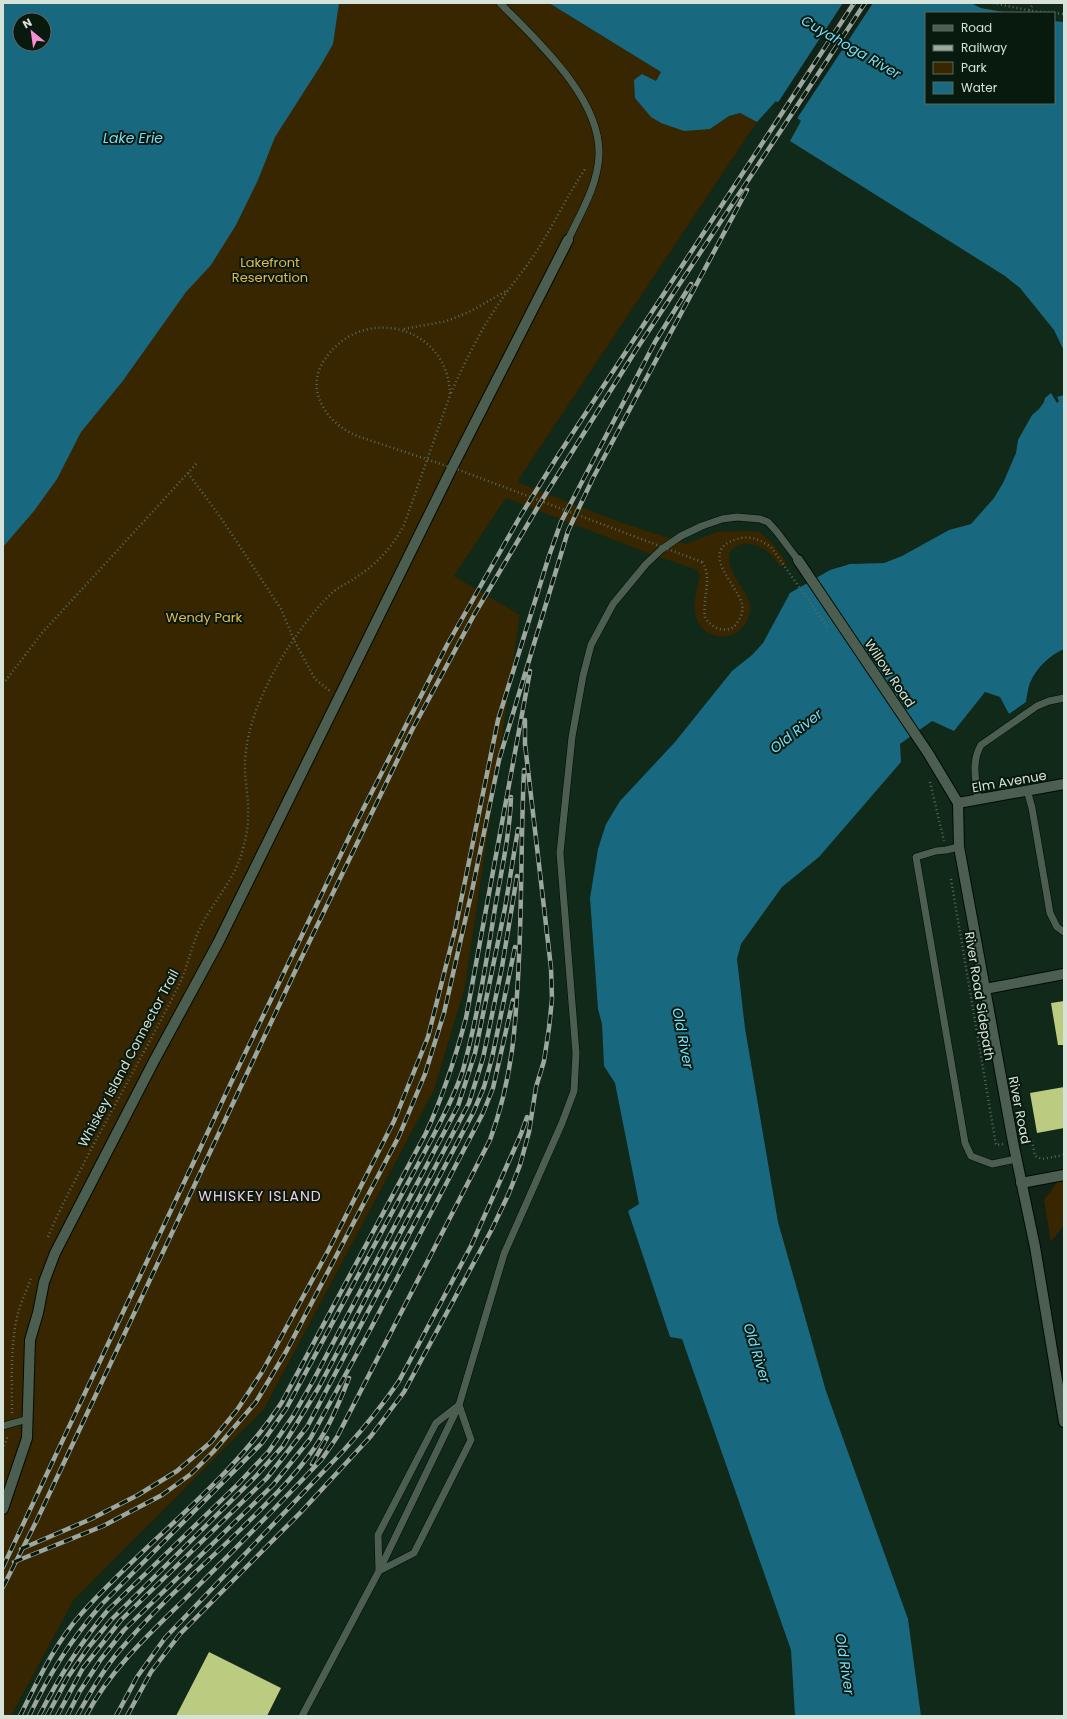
<svg xmlns="http://www.w3.org/2000/svg" width="1067" height="1719" font-family="Poppins,sans-serif">
<rect width="100%" height="100%" fill="#112216"/>
<path fill="#112918" d="M971,3H1064V21L1054,20V13H1014L981,8Z
M776,101L801,121L790,141L1005,276L1020,288L1054,330L1064,351V395L1058,397L1060,401L1057,403L1051,394L1039,409L1032,415L1018,440L1016,453L1003,483L994,498L979,515L971,524L949,530L902,556L883,563L850,564L840,566L830,570L790,593L763,643L752,655L732,671L675,742L620,801L606,824L598,849L590,898L598,1009L602,1024L604,1066L615,1083L639,1205L628,1211L670,1337L682,1339L791,1650L795,1716H11L73,1601L264,1409L434,1090L465,987L520,615L454,576L757,122Z
M1064,649V1175L1022,1183L1064,1422V1716H921L908,1619L826,1391L778,1222L745,1027L737,959L741,944L767,906L782,887L819,857L900,744L932,721L954,731L985,692L1000,697L1009,714L1026,702L1030,683L1042,666L1055,653Z"/>
<path fill="#372600" fill-rule="evenodd" d="M10,3H549L661,72L656,82L710,129L729,116L741,113L757,122L517,482L614,520L686,544L717,532L747,531L760,532L772,543L787,563L781,567C774,558 769,551 758,546C750,543 743,542 735,547C717,559 744,587 749,601C752,608 749,618 745,624C730,646 698,637 695,612C693,601 698,586 700,575L697,570L648,553L506,498L454,576L520,615L465,987L434,1090L264,1409L73,1601L11,1716H3V15ZM20,20H44V44H20Z
M1064,1173V1225L1051,1242L1044,1200Z"/>
<path fill="#18697f" fill-rule="evenodd" d="M3,3H339L333,44L321,65L275,137L258,180L236,225L211,265L186,292L122,382L81,432L57,479L34,511L3,547ZM20,20H44V44H20Z
M549,3H971L981,8L1009,13H926V103H1054V21L1064,22V351L1054,330L1020,288L1005,276L790,141L801,121L776,101L757,122L740,113L729,116L710,129L684,131L661,123L651,117L635,98L634,80L642,74L656,81L661,72Z
M1051,393L1057,403L1059,401L1057,397L1064,395V649C1050,655 1036,668 1030,683C1028,688 1027,696 1026,702L1009,714L1000,697L985,692L954,731L932,721L900,744L901,762L819,857L782,887L741,944L737,959L745,1028L778,1222L826,1391L908,1619L921,1716H795L791,1650L682,1339L670,1337L628,1211L639,1204L615,1083L604,1066L602,1024L598,1009L590,898L598,849L606,824L620,801L675,742L732,671L752,655L763,643L790,593L830,570L850,564L884,563L902,556L949,530L971,524L994,498L1003,483L1016,453L1018,440L1032,415L1039,409L1044,402L1045,398Z"/>
<path fill="#112216" d="M843,3H873L796,120L777,104Z"/>
<path fill="#bbcb7f" d="M1064,1001V1045H1058L1051,1003Z
M1064,1087V1128L1037,1133L1030,1093Z
M209,1652L281,1688L267,1716H176Z"/>
<g fill="none" stroke-linecap="round" stroke-linejoin="round">
<g stroke="#010b03" stroke-width="8">
<path id="lane" d="M500,3C537,41 601,98 599,155C598,185 580,214 568,240
M1027,790L1032,808L1050,913L1057,927L1064,932
M978,799C976,780 971,762 981,745L1037,706L1049,701L1064,698
M959,847L946,850L936,851L916,857L965,1143L971,1156L992,1164L1016,1159
M459,1405L471,1440L414,1553L379,1571L378,1535L436,1423Z
M3,1426L28,1419
M302,1716L379,1571L459,1405L504,1254L562,1123L574,1091L576,1053L560,853L572,737L583,676L591,645L613,604L646,564L662,549L681,536L702,526L722,519L737,517L760,519L768,522L777,532L798,560"/>
</g>
<g stroke="#010b03" stroke-width="12">
<path id="street" d="M798,560L928,753L958,803L959,847L1013,1142L1035,1247L1064,1422
M958,803L1064,784
M985,989L1064,974
M1021,1183L1064,1175
M3,1509L27,1438L30,1340L38,1313L44,1282L55,1253L154,1061L218,943L453,466L568,240"/>
</g>
<path stroke="#5a695e" stroke-width="2.5" stroke-dasharray="1 3" stroke-linecap="butt" d="M993,3L1032,11L1053,13
M1029,10L1034,3
M1054,13L1064,14
M404,329L447,321L469,312L508,290
M451,393C467,357 485,321 509,289C518,277 528,265 536,252C554,225 567,195 586,168
M188,473L221,518L281,609L294,640L315,679L330,691
M702,562C713,577 702,598 705,618C713,628 722,633 734,627C739,621 744,613 742,604C737,584 697,551 737,539C750,535 761,540 771,547L828,628
M3,684L42,633L197,463
M930,782L944,841
M951,879L996,1145L1003,1144
M1024,1142L1032,1141L1035,1156L1042,1159L1064,1155
M48,1237C59,1210 73,1185 86,1159C116,1102 148,1046 177,989C188,968 191,945 202,924C212,905 227,888 236,868C243,852 248,834 248,816C249,800 245,783 245,767C245,731 260,697 277,666C289,645 313,610 331,594C339,586 349,583 358,576C378,563 393,546 404,525L450,395C449,326 363,303 325,359C315,373 314,390 322,405C331,422 345,432 363,438
M12,1413C12,1380 10,1345 18,1313C21,1302 27,1290 31,1278
M3,1450L8,1435"/>
<use href="#lane" stroke="#4b5e50" stroke-width="7"/>
<use href="#street" stroke="#4b5e50" stroke-width="10"/>
<g stroke="#9ca89f" stroke-width="4.5">
<path id="rail" d="M312,1464L327,1438
M21,1549L91,1519L138,1495L177,1471L211,1442L237,1410L262,1372L328,1251L394,1121L428,1037L455,930L498,720L549,556L561,522L655,342L691,284
M14,1562L103,1526L162,1495L191,1474L213,1452L256,1402L287,1350L399,1136L425,1074L444,1013L473,886L499,760L568,531L593,478L747,190
M3,1567L238,1068L355,825L447,645L521,515L559,454L854,3
M3,1587L36,1522L299,963L412,730L474,615L542,500L636,350L865,3
M20,1716C38,1680 55,1643 82,1613C146,1541 230,1482 282,1402L426,1133C444,1094 455,1059 466,1018L530,671
M29,1716C50,1673 70,1641 101,1605L262,1443L286,1409L430,1142C442,1119 455,1095 463,1070C478,1015 487,958 496,902C502,868 510,832 511,797
M39,1716C59,1677 80,1643 108,1610L238,1484L269,1451L293,1416L313,1381L458,1106L475,1053L505,908L518,829
M47,1716L68,1677L88,1648L111,1620L257,1475L283,1446L319,1387L469,1103L483,1058L502,967L517,876
M57,1716L83,1668L121,1620L267,1478L307,1427L473,1113L484,1087L492,1058L515,947
M67,1716L80,1691L101,1659L124,1630L273,1485L310,1439L370,1330L483,1113L493,1088L513,1000
M77,1716C90,1693 103,1670 120,1650C157,1606 201,1568 242,1528C270,1500 300,1472 321,1438C333,1419 341,1398 349,1378
M86,1716C110,1670 149,1634 186,1598C232,1552 278,1506 322,1459L337,1437L490,1140C513,1077 516,1024 519,958C522,895 521,833 524,770
M116,1716L137,1677L165,1638L344,1450C364,1428 382,1406 399,1381L471,1246L521,1134L527,1117
M127,1716L151,1672L180,1634L301,1512L371,1436L404,1392L492,1229L509,1193L520,1165L529,1132L536,1087L544,1061L549,1028L552,999L551,968L525,744V720"/>
</g>
<use href="#rail" stroke="#08190d" stroke-width="3" stroke-dasharray="9" stroke-linecap="butt"/>
<path stroke="#5a695e" stroke-width="2.5" stroke-dasharray="1 3" stroke-linecap="butt" d="M363,438L459,470L702,562"/>
</g>
<g text-anchor="middle" stroke-width="4" stroke-linejoin="round" paint-order="stroke">
<g font-size="13" fill="#e7b751" stroke="#08190d">
<text x="270" y="267">Lakefront<tspan x="270" dy="15">Reservation</tspan></text>
<text x="204" y="622">Wendy Park</text>
</g>
<g font-size="13" fill="#d7e2d9" stroke="#08190d">
<text transform="translate(890 673) rotate(56)" y="5">Willow Road</text>
<text transform="translate(1009 781) rotate(-10)" y="5">Elm Avenue</text>
<text transform="translate(980 996) rotate(81)" y="5">River Road Sidepath</text>
<text transform="translate(128 1058) rotate(-62)" y="5">Whiskey Island Connector Trail</text>
<text transform="translate(1020 1110) rotate(79)" y="5">River Road</text>
</g>
<g font-size="14" font-style="italic" fill="#78defd" stroke="#08190d">
<text transform="translate(851 47) rotate(30)" y="5">Cuyahoga River</text>
<text x="133" y="143">Lake Erie</text>
<text transform="translate(796 731) rotate(-38)" y="5">Old River</text>
<text transform="translate(683 1038) rotate(79)" y="5">Old River</text>
<text transform="translate(757 1353) rotate(73)" y="5">Old River</text>
<text transform="translate(845 1664) rotate(81)" y="5">Old River</text>
</g>
<g font-size="14" letter-spacing="1" fill="#f8cce7" stroke="#08190d">
<text x="260" y="1201">WHISKEY ISLAND</text>
</g>
</g>
<rect width="1067" height="1719" fill="none" stroke="#d7e2d9" stroke-width="8"/>
<rect x="925" y="12" width="130" height="92" fill="#08190d" stroke="#5b695f"/>
<rect x="933" y="25" width="20" height="6" fill="#4b5e50" stroke="#5b695f"/>
<text x="961" y="32" font-size="12" fill="#d7e2d9">Road</text>
<rect x="933" y="45" width="20" height="6" fill="#9ca89f" stroke="#5b695f"/>
<text x="961" y="52" font-size="12" fill="#d7e2d9">Railway</text>
<rect x="933" y="62" width="20" height="12" fill="#372600" stroke="#5b695f"/>
<text x="961" y="72" font-size="12" fill="#d7e2d9">Park</text>
<rect x="933" y="82" width="20" height="12" fill="#18697f" stroke="#5b695f"/>
<text x="961" y="92" font-size="12" fill="#d7e2d9">Water</text>
<g transform="translate(32 32) rotate(331)"><circle r="19" fill="#08190d" stroke="#5b695f"/>
<path d="M0-3L7 15L0 10L-7 15Z" fill="#f591d2"/>
<text y="-6" font-size="11" font-weight="bold" text-anchor="middle" fill="#d7e2d9">N</text>
</g>
</svg>
